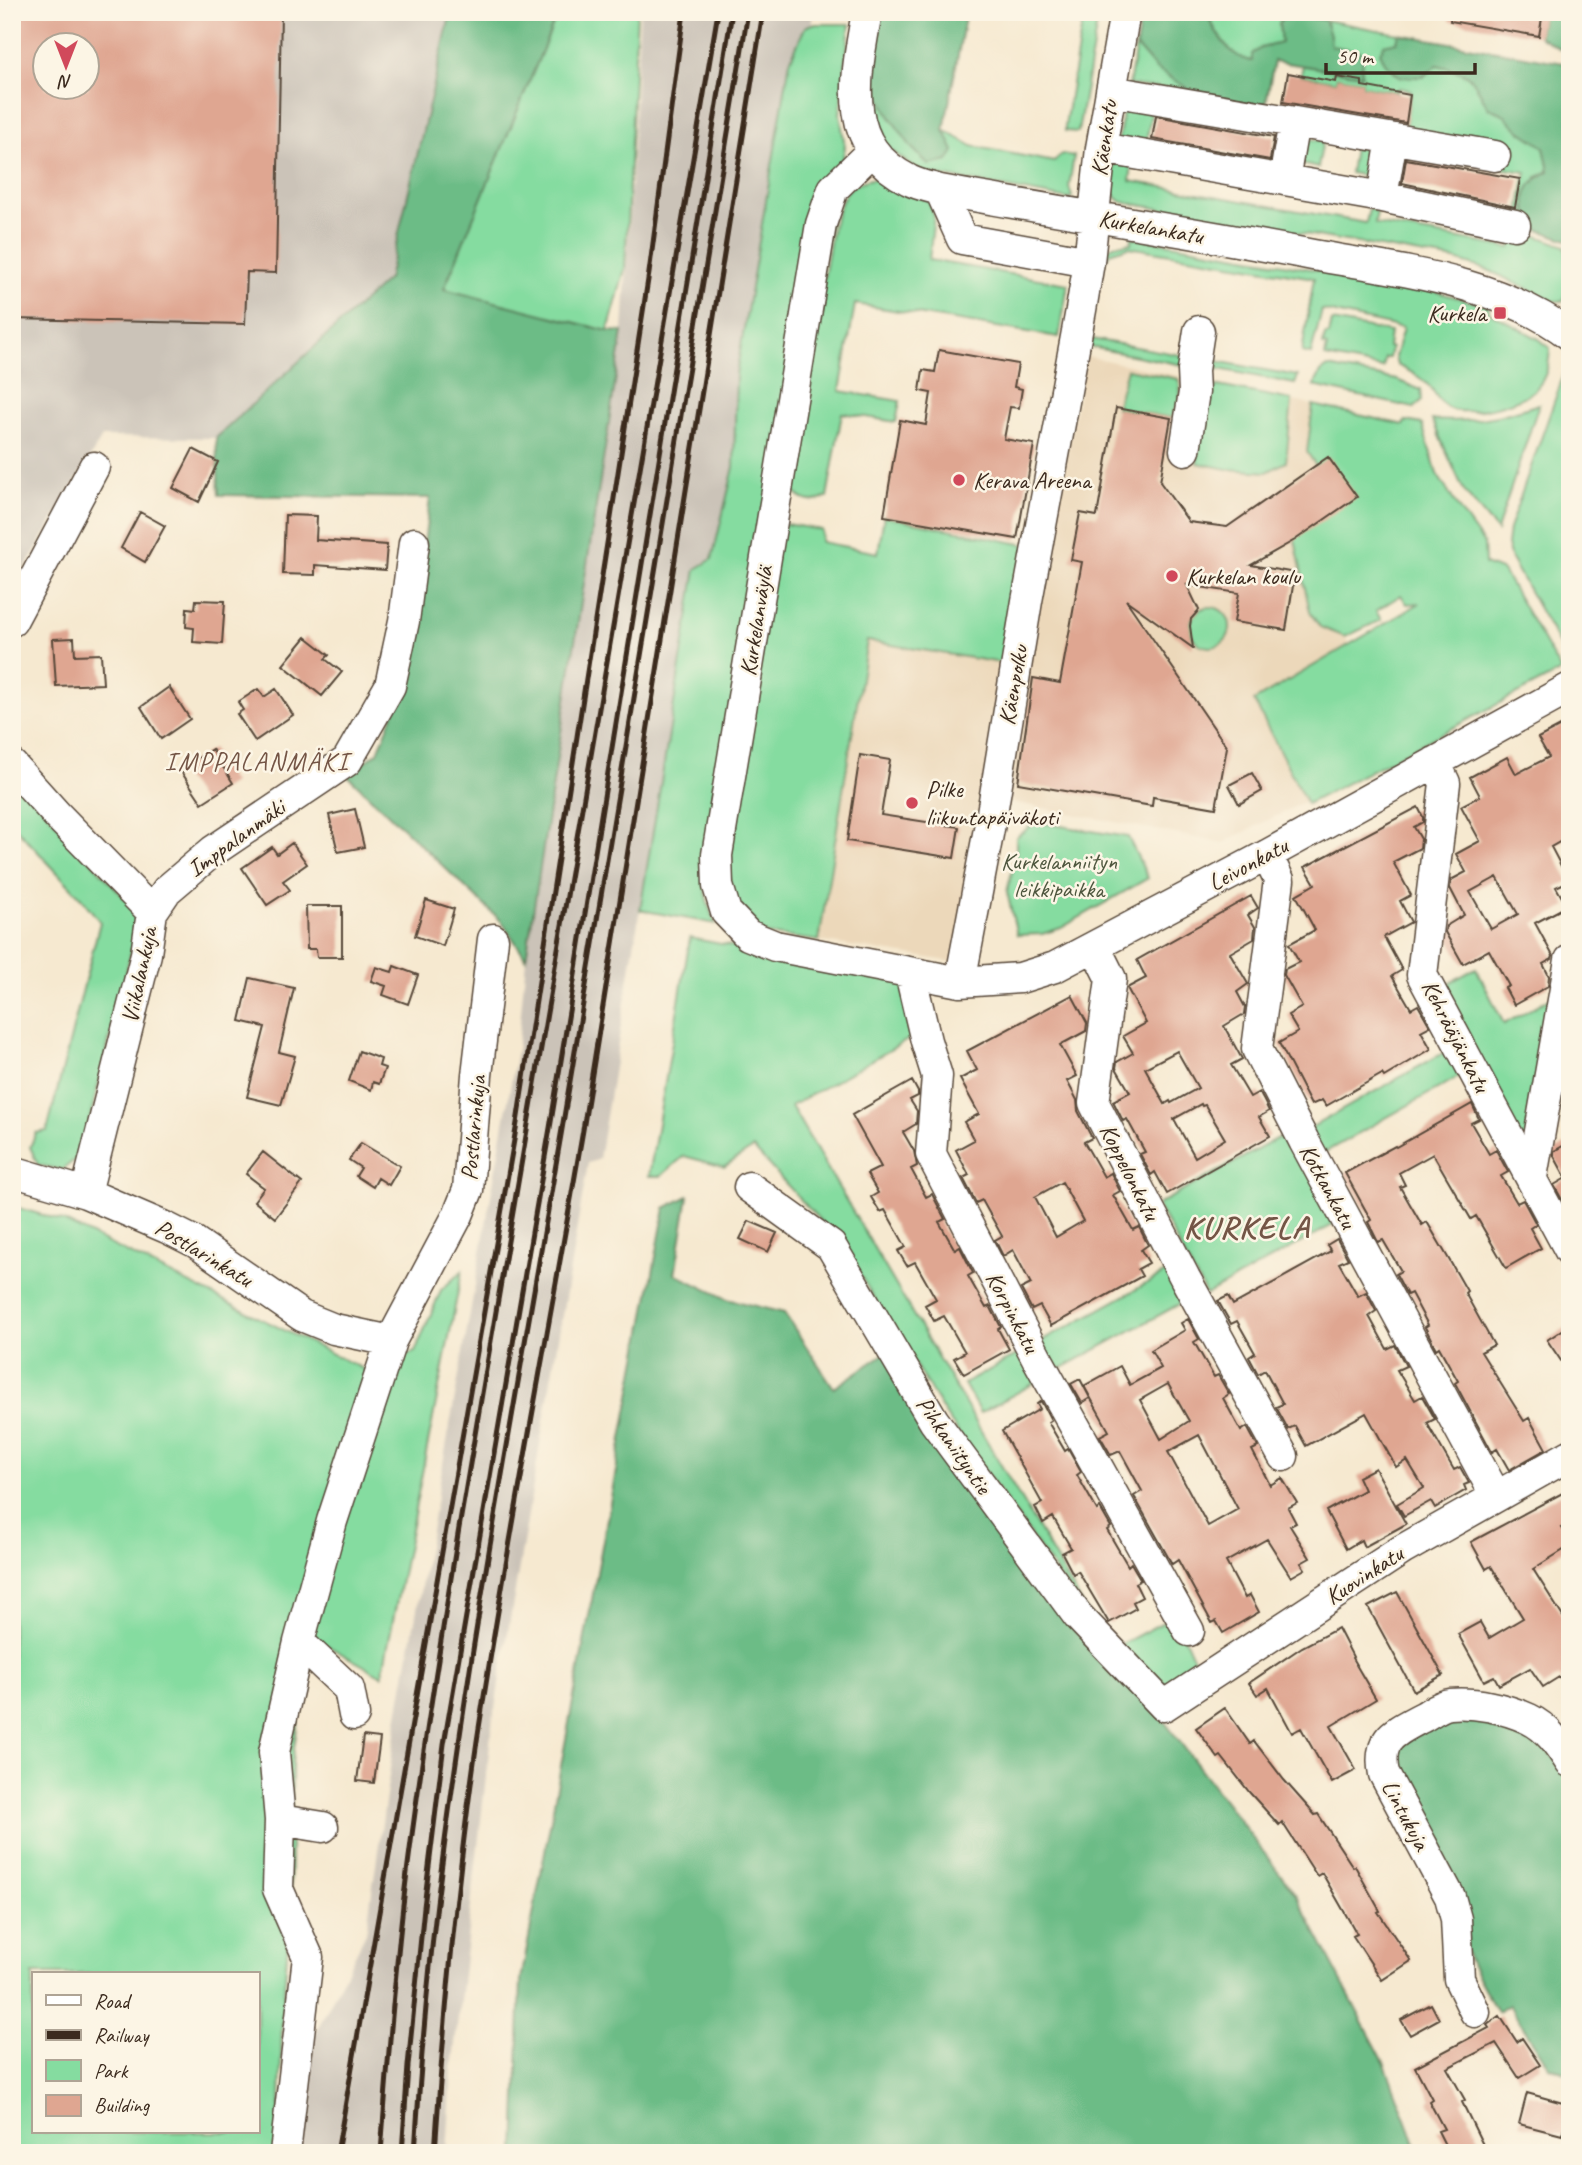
<svg xmlns="http://www.w3.org/2000/svg" width="1582" height="2165" font-family="Caveat,sans-serif">
<rect width="100%" height="100%" fill="#fcf5e5"/>
<filter id="ink" filterUnits="userSpaceOnUse"><feTurbulence type="fractalNoise" baseFrequency=".0143" numOctaves="2"/><feDisplacementMap in="SourceGraphic" scale="14" xChannelSelector="R" yChannelSelector="G"/><feConvolveMatrix kernelMatrix="1 2 1 2 8 2 1 2 1" color-interpolation-filters="sRGB"/></filter>
<filter id="wash" filterUnits="userSpaceOnUse"><feTurbulence type="fractalNoise" baseFrequency=".00686" numOctaves="4" result="noise"/><feDisplacementMap in="SourceGraphic" scale="28" xChannelSelector="R" yChannelSelector="G"/><feGaussianBlur stdDeviation="1.57" result="paint"/><feColorMatrix in="noise" values="0 0 0 0 0 0 0 0 0 0 0 0 0 0 0 0 0 1.4 0 .05"/><feComposite in="paint" operator="in"/></filter>
<g filter="url(#wash)">
<rect width="100%" height="100%" fill="#f6e9d0"/>
<path fill="#ecd8ba" d="M1086,356L1405,425L1320,627L1345,637L1350,645L1254,702L1306,801L1223,843L1001,800Z
M867,641L1008,664L955,962L819,941Z"/>
<path fill="#cbc3b8" fill-rule="evenodd" d="M12,12H451L388,279L216,438L102,437L12,590ZM46,46H88V88H46Z
M640,12H812V24L805,27L790,61L736,375L734,467L712,559L696,569L599,1159L588,1163L492,1725L452,2069L447,2153H275L280,2103L366,1933L397,1721L518,1045L526,958L623,332Z"/>
<path fill="#85dca0" stroke="#60835f" stroke-width="2" fill-rule="evenodd" d="M558,12H637L625,269L608,331L444,289Z
M1084,12H1099L1078,132L1065,131V125Z
M1207,12L1285,14L1279,23L1281,43L1261,48L1252,54V61C1250,60 1243,60 1241,59C1228,53 1212,25 1207,12Z
M1325,20L1399,34L1397,42L1437,65L1463,71L1476,85L1488,108L1502,113L1520,131L1544,147L1549,171L1537,177L1525,207L1528,215L1519,213L1526,172L1493,167L1405,127L1411,90L1398,88L1397,92L1362,86V81L1337,77L1336,82L1301,75L1303,65L1361,74L1331,47L1330,36Z
M812,24H850L840,114L845,147L706,847C703,877 702,896 716,924L640,910L696,569L712,559L734,467L736,375L790,61L805,27Z
M1136,46L1156,69L1192,91L1129,85Z
M869,75L890,117L944,130L972,146L1054,162L1062,154L1074,156L1069,187L1072,197L1068,199L920,172L883,144L872,121Z
M1124,107L1152,109L1146,143L1118,142Z
M1294,137L1323,141L1318,168L1301,164Z
M1354,147L1383,152L1377,189L1366,187L1367,176L1350,173Z
M1115,162L1132,165L1130,181L1366,223L1369,209L1377,211L1375,224L1511,248L1515,234L1528,236L1529,233L1565,246L1568,264L1564,301H1553L1488,270L1455,260L1122,202C1107,193 1112,177 1115,162Z
M877,178L929,201L934,216L929,260L1068,284L1059,337L855,304L840,391L900,401L896,422L842,413L827,497C810,506 798,500 789,484L833,225C844,196 843,183 877,178Z
M1132,237L1429,290L1489,306V312L1539,339L1550,348C1549,361 1548,373 1540,384C1529,402 1469,417 1450,409C1438,404 1437,394 1429,386C1420,376 1409,371 1397,365L1395,357L1403,328L1322,310L1311,354L1302,352L1314,278L1129,247L1109,253L1108,257L1105,256L1106,251L1114,245L1131,243Z
M1332,321L1390,332L1388,347L1391,348L1389,358H1385L1383,368L1325,357L1327,346L1323,345L1325,335H1329Z
M1092,339L1186,356L1183,365L1090,347Z
M1204,359L1298,376L1295,384L1204,366Z
M1328,367L1397,380L1421,390L1422,400L1414,408L1314,386L1321,372Z
M1127,369L1178,379C1184,394 1178,404 1171,418L1116,408Z
M1564,374L1570,386V655L1567,658L1511,559L1507,545L1509,529Z
M1218,386L1292,400L1286,462L1267,472L1228,469L1197,463L1207,390Z
M1539,404L1501,518L1497,531L1464,491L1432,420C1475,423 1499,417 1539,404Z
M1313,405L1404,425L1405,421L1422,424L1437,474L1461,512L1484,544L1485,564L1503,571L1561,671L1307,804L1254,701L1420,603L1407,604L1401,595L1376,611L1381,620L1345,637L1320,627L1310,612L1295,540L1316,466L1307,452Z
M884,516L1031,546L1008,664L867,641L819,941L765,934L737,913L724,854L779,523L822,530L821,542L878,553Z
M1190 627a20 20 0 1 1 40 0a20 20 0 1 1-40 0Z
M12,774L140,915L81,1155L62,1170L38,1165L30,1147L36,1133L47,1131L100,922L83,900L12,824Z
M1036,822L1128,837L1148,878L1061,928L1042,934L1017,935L1007,892L1016,855V837Z
M690,938L901,979L918,1034L791,1106L1098,1631L947,1417L839,1241L753,1148L724,1167L684,1156L661,1176H649Z
M1476,968L1504,1024L1556,995L1528,1152L1478,1066L1318,1156L1305,1131L1464,1041L1437,990Z
M1289,1132L1336,1223L1206,1295L1157,1205Z
M12,1206L63,1221L367,1371L415,1352L441,1290L462,1271L382,1676L310,1636L292,1762L290,1914L282,2018L280,2103L275,2153H12ZM33,1974H257V2132H33Z
M1171,1270L1187,1300L980,1413L964,1384Z
M1175,1616L1200,1672L1173,1688L1153,1684L1116,1647Z"/>
<path fill="#6cbc86" stroke="#547352" stroke-width="2" d="M451,12H558L444,289L608,331L623,332L526,958L502,922L347,775L378,752L406,681L430,498L219,495L216,438L388,279Z
M879,12H966L944,130L954,151L948,161L929,165L912,148L890,117L869,75Z
M1142,12H1207C1213,31 1231,59 1252,61V54L1261,48L1281,43L1279,23L1285,14L1325,20L1330,36L1331,46L1359,51L1363,60L1361,75L1274,61L1265,108L1192,91L1156,69L1136,46Z
M1543,12H1565L1570,23V55L1539,36Z
M1399,34L1570,64V241L1530,227C1531,220 1528,218 1527,211C1521,190 1533,179 1549,171L1544,147L1520,131L1502,113L1488,108C1472,77 1472,73 1437,65L1423,77H1400L1385,63L1380,52L1384,45L1397,42Z
M688,1196L675,1274L727,1299L784,1313L834,1388L885,1353L1296,1895L1385,2064L1419,2153H515L521,1980L665,1208Z
M1466,1716L1504,1722L1537,1735L1570,1779V2075L1549,2067L1509,2005L1497,2012L1472,1966L1397,1777L1393,1757L1405,1740L1441,1718Z"/>
<g id="blocks">
<path fill="#dfa691" fill-rule="evenodd" d="M12,12H281L276,273L247,272L245,324L12,319ZM46,46H88V88H46Z
M1451,12H1543L1539,36L1450,21Z
M1288,73L1336,82L1337,77L1362,81V86L1410,95L1406,123L1283,102Z
M1156,116L1274,137L1270,160L1152,139Z
M1406,159L1520,179L1515,207L1402,183Z
M939,350L1018,364L1014,387L1022,389L1019,408L1010,407L1004,439L1034,444L1017,539L884,516L900,420L926,425L931,393L920,391L923,370L935,372Z
M1116,408L1171,418L1160,482L1189,522L1227,527L1328,457L1357,497L1295,540L1251,565L1295,573L1286,630L1234,622L1239,593L1187,585L1199,610L1191,619L1190,626L1193,648L1126,600L1227,747L1216,808L1153,797L1152,806L1018,783L1033,678L1060,683L1082,562L1071,560L1080,513L1097,516Z
M193,449L218,462L199,502L173,488Z
M140,512L165,526L145,562L121,548Z
M285,515L317,516L316,540L387,545L385,570L315,565V575L283,574Z
M196,600L225,601L222,644L193,642L194,628L186,627L187,608L195,609Z
M306,637L329,655L325,659L342,672L322,696L283,665Z
M74,638L75,655L101,654L103,684L56,686L53,639Z
M169,687L190,719L161,739L141,707Z
M258,689L264,697L276,689L293,715L255,741L237,714L243,710L238,702Z
M1570,721V766L1561,771L1570,787V836L1551,847L1569,881L1556,887L1567,906L1535,923L1553,956L1552,959L1543,964L1549,976L1548,986L1514,1005L1505,988L1509,986L1489,950L1463,964L1445,932L1446,926L1464,915L1450,888L1451,880L1466,872L1456,854L1480,841L1461,806L1480,796L1470,777L1507,757L1516,774L1549,757L1538,738ZM1497,877L1518,914L1491,929L1470,892Z
M212,749L233,783L202,803L180,770Z
M860,755L890,760L881,815L959,827L954,858L847,841Z
M1252,773L1262,791L1239,804L1229,785Z
M1418,807L1423,817V822L1414,827L1421,839L1420,848L1393,862L1411,895L1400,901L1411,922L1384,937L1402,970L1392,976L1411,1009L1418,1005L1430,1026L1421,1031L1431,1049L1384,1077L1382,1074L1326,1106L1322,1100L1311,1105L1279,1043L1298,1032L1288,1015L1302,1007L1284,975L1285,969L1299,962L1289,944L1315,930L1296,895L1315,884L1305,867Z
M355,809L364,847L338,852L329,815Z
M292,843L307,864L283,881L290,890L267,905L242,868L272,847L277,854Z
M1251,896L1258,908L1248,915L1255,927L1254,939L1230,953L1248,984L1237,992L1245,1007L1244,1014L1224,1026L1242,1059L1231,1065L1250,1097L1259,1092L1264,1101L1269,1111L1259,1117L1270,1136L1167,1194L1155,1172L1151,1175L1140,1154L1145,1152L1127,1119L1123,1121L1113,1101L1130,1092L1116,1068L1117,1062L1133,1053L1123,1036L1146,1023L1127,988L1146,978L1137,960ZM1177,1051L1198,1088L1171,1103L1170,1101L1165,1104L1145,1068ZM1201,1104L1202,1106L1205,1105L1225,1139L1195,1157L1174,1119Z
M426,900L454,909L443,946L415,936Z
M306,906H342V957H317L316,949H307Z
M394,966L418,975L408,1004L383,995L386,986L371,981L376,967L392,972Z
M250,978L294,988L279,1052L295,1056L281,1105L247,1097L265,1027L240,1021Z
M1072,995L1087,1023L1086,1031L1060,1045L1077,1076L1067,1081L1077,1100L1078,1111L1092,1138L1084,1142L1104,1177L1111,1173L1120,1191L1113,1195L1133,1230L1139,1227L1148,1245L1141,1250L1149,1263L1138,1269L1142,1276L1051,1326L1040,1306L1032,1310L1021,1289L1031,1284L1013,1250L1003,1256L995,1240L1002,1236L982,1200L976,1203L963,1178L969,1175L956,1150L974,1140L964,1122L979,1114L960,1079L977,1070L967,1051ZM1062,1182L1083,1221L1056,1237L1035,1197Z
M359,1051L381,1059L379,1066L385,1068L379,1084L373,1082L371,1090L349,1081Z
M912,1081L918,1092V1096L910,1100L917,1111L916,1124L903,1132L914,1151L917,1166L911,1169L926,1197L932,1194L945,1219L939,1222L955,1250L960,1247L973,1273L968,1276L986,1308L990,1306L1001,1327L998,1329L1009,1349L964,1374L954,1358L965,1352L944,1316L934,1321L925,1305L936,1299L915,1262L907,1266L898,1251L906,1247L885,1210L880,1212L871,1197L878,1193L867,1174L881,1167L852,1115Z
M1472,1104L1479,1119L1471,1123L1489,1154L1496,1150L1508,1172L1501,1176L1517,1203L1523,1200L1536,1224L1530,1228L1541,1248L1506,1268L1476,1216L1471,1219L1433,1154L1399,1173L1405,1185L1400,1187L1422,1225L1427,1222L1447,1256L1467,1291L1465,1293L1494,1345L1481,1352L1524,1421L1529,1418L1546,1449L1509,1470L1497,1449L1492,1452L1455,1383L1458,1381L1439,1347L1436,1349L1425,1327L1428,1325L1411,1293L1407,1295L1396,1274L1401,1271L1383,1240L1378,1242L1368,1222L1371,1220L1345,1173L1395,1146L1396,1147Z
M1570,1142V1206L1566,1207L1554,1185L1566,1178L1554,1156V1151Z
M361,1143L400,1166L389,1185L378,1178L373,1187L356,1176L361,1168L349,1160Z
M263,1152L302,1183L275,1218L254,1201L264,1188L246,1174Z
M749,1221L777,1233L768,1252L740,1239Z
M1337,1239L1348,1259L1339,1263L1358,1296L1366,1292L1376,1311L1369,1316L1387,1349L1395,1345L1406,1366L1397,1370L1415,1400L1422,1396L1435,1419L1427,1423L1454,1470L1460,1467L1469,1483L1464,1485L1466,1490L1435,1508L1431,1501L1404,1516L1397,1504L1424,1488L1407,1460L1396,1467L1366,1413L1306,1446L1295,1426L1288,1429L1276,1407L1283,1404L1265,1370L1258,1374L1249,1357L1255,1353L1237,1321L1231,1324L1218,1301L1228,1296L1233,1305L1331,1251L1327,1245Z
M1188,1319L1199,1339L1194,1342L1214,1377L1218,1375L1229,1394L1223,1398L1241,1431L1247,1427L1258,1447L1252,1450L1270,1485L1282,1478L1297,1503L1288,1508L1296,1523L1290,1526L1310,1558L1301,1563L1305,1569L1291,1577L1267,1539L1226,1562L1245,1598L1250,1595L1259,1612L1223,1633L1216,1621L1212,1623L1178,1560L1172,1564L1134,1496L1142,1491L1120,1451L1111,1455L1100,1436L1109,1431L1084,1386L1120,1366L1130,1385L1161,1368L1151,1350L1185,1330L1181,1323ZM1168,1384L1189,1421L1161,1439L1140,1400ZM1199,1435L1238,1509L1208,1526L1168,1452Z
M1570,1325V1374L1547,1340Z
M1080,1379L1090,1398L1082,1403L1071,1384Z
M1041,1401L1051,1420L1048,1422L1065,1451L1068,1449L1081,1472L1077,1475L1097,1510L1100,1508L1111,1527L1107,1530L1128,1566L1131,1563L1141,1580L1135,1583L1142,1597L1133,1602L1136,1608L1109,1623L1078,1571L1073,1574L1062,1553L1071,1548L1053,1517L1043,1523L1035,1507L1042,1503L1002,1431L1040,1409L1037,1404Z
M1375,1468L1406,1524L1364,1547L1361,1540L1346,1549L1326,1511L1364,1490L1358,1477Z
M1570,1489V1524L1562,1528L1570,1540V1546L1533,1569L1570,1628V1694L1559,1677L1543,1687L1530,1668L1499,1685L1494,1676L1484,1681L1458,1634L1480,1622L1489,1638L1523,1618L1491,1566L1486,1569L1471,1542Z
M1397,1592L1443,1675L1414,1691L1368,1607Z
M1338,1628L1353,1657L1352,1658L1376,1699L1331,1726L1356,1770L1332,1783L1301,1728L1292,1733L1268,1688L1257,1695L1249,1683L1302,1647Z
M1225,1708L1250,1744L1254,1741L1284,1780L1315,1815L1318,1814L1353,1867L1355,1866L1380,1911L1378,1912L1411,1961L1382,1980L1353,1936L1357,1934L1322,1873L1317,1876L1282,1822L1279,1825L1250,1793L1221,1756L1218,1758L1196,1728Z
M363,1736L380,1738L374,1783L357,1781Z
M1431,2004L1439,2019L1410,2035L1401,2020Z
M1500,2016L1517,2042L1522,2038L1540,2065L1519,2078L1496,2043L1447,2068L1465,2100L1462,2102L1487,2153H1449L1438,2131L1444,2129L1429,2101L1432,2099L1415,2067L1489,2028L1487,2025Z
M1527,2093L1570,2105L1562,2135L1519,2124Z"/>
</g>
</g>
<g filter="url(#ink)">
<use href="#blocks" fill-opacity="0" stroke="#574739" stroke-width="2"/>
<g fill="none" stroke-linecap="round" stroke-linejoin="round">
<g stroke="#574739" stroke-width="33">
<path id="minor" d="M867,12C856,75 839,145 909,180C918,185 930,187 940,190C1064,213 1189,231 1313,255C1400,271 1497,280 1570,335
M1111,91L1495,156
M1101,148L1382,197L1515,225
M872,151L833,189L821,224L717,855L718,886L726,912L748,935L775,946L960,982L1020,978L1055,967L1267,855L1570,688
M1284,180L1294,122
M940,190L962,239L1089,262
M1382,197L1392,139
M1185,450L1194,392L1193,370L1199,331
M12,621L94,467
M1435,762L1445,783L1422,975L1570,1251
M12,765L57,815L152,912L146,954L86,1193
M1267,855L1279,880L1257,1049L1304,1141L1496,1496
M152,912L167,890L213,851L347,761L390,686L404,621L414,543
M1095,947L1111,979L1094,1103L1185,1278L1283,1456
M910,973L926,1041L937,1076L931,1154L1038,1360L1189,1631
M960,982L992,813L1027,601L1081,310L1089,262L1101,148L1125,12
M12,1171L86,1193L167,1228L195,1242L302,1316L334,1329L391,1341
M1532,1177L1570,960
M749,1187L831,1246L934,1421L1078,1616L1164,1706L1402,1550L1570,1455
M299,1642L349,1689L354,1715
M280,1820L323,1827
M1475,2012L1459,1979L1456,1919L1450,1897L1384,1774C1377,1739 1393,1733 1421,1718C1429,1714 1440,1705 1450,1704C1476,1702 1505,1708 1529,1719C1548,1728 1559,1745 1570,1762
M285,2153L308,1957L278,1889L280,1820L274,1752L299,1642L332,1521L391,1341L458,1215L468,1190L477,1075L493,939"/>
</g>
<use href="#minor" stroke="#fff" stroke-width="30"/>
<path stroke="#3b2a1e" stroke-width="5" d="M337,2153L517,1123L649,273L684,12
M381,2153C387,2070 394,1987 403,1905C418,1779 439,1653 459,1528L718,12
M402,2153L408,2066L424,1907L444,1744L550,1128L732,12
M415,2153C420,2070 427,1986 437,1903C469,1644 518,1387 562,1129C626,757 683,384 748,12
M435,2153C444,2015 457,1878 477,1741C508,1537 548,1334 583,1130C646,758 700,384 763,12"/>
</g>
</g>
<g fill="#d1495b" stroke="#fcf5e5" stroke-width="2.5">
<rect x="1493" y="306" width="14" height="14" rx="3.5"/>
<circle cx="959" cy="480" r="7"/>
<circle cx="1172" cy="576" r="7"/>
<circle cx="912" cy="803" r="7"/>
</g>
<g text-anchor="middle" stroke-width="5" stroke-linejoin="round" paint-order="stroke">
<g font-size="24" fill="#3b2a1e" stroke="#fcf5e5">
<text transform="translate(1104 138) rotate(-82)" y="8">Käenkatu</text>
<text transform="translate(1151 227) rotate(10)" y="8">Kurkelankatu</text>
<text transform="translate(756 621) rotate(-81)" y="8">Kurkelanväylä</text>
<text transform="translate(1013 685) rotate(-80)" y="8">Käenpolku</text>
<text transform="translate(236 838) rotate(-36)" y="8">Imppalanmäki</text>
<text transform="translate(1248 864) rotate(-28)" y="8">Leivonkatu</text>
<text transform="translate(139 975) rotate(-78)" y="8">Viikalankuja</text>
<text transform="translate(1456 1036) rotate(63)" y="8">Kehrääjänkatu</text>
<text transform="translate(473 1128) rotate(-85)" y="8">Postlarinkuja</text>
<text transform="translate(1130 1172) rotate(63)" y="8">Koppelonkatu</text>
<text transform="translate(1328 1186) rotate(61)" y="8">Kotkankatu</text>
<text transform="translate(204 1253) rotate(31)" y="8">Postlarinkatu</text>
<text transform="translate(1013 1312) rotate(62)" y="8">Korpinkatu</text>
<text transform="translate(954 1445) rotate(55)" y="8">Pihkaniityntie</text>
<text transform="translate(1364 1575) rotate(-33)" y="8">Kuovinkatu</text>
<text transform="translate(1406 1815) rotate(62)" y="8">Lintukuja</text>
</g>
<g font-size="24" fill="#3b2a1e" stroke="#fcf5e5" text-anchor="start">
<text x="1486" y="321" text-anchor="end">Kurkela</text>
<text x="973" y="488">Kerava Areena</text>
<text x="1186" y="584">Kurkelan koulu</text>
<text x="926" y="797">Pilke<tspan x="926" dy="28">liikuntapäiväkoti</tspan></text>
</g>
<g font-size="24" fill="#4e563e" stroke="#fcf5e5">
<text x="1059" y="869">Kurkelanniityn<tspan x="1059" dy="28">leikkipaikka</tspan></text>
</g>
<g font-size="26" letter-spacing="2" fill="#745546" stroke="#fcf5e5">
<text x="257" y="770">IMPPALANMÄKI</text>
</g>
<g font-size="32" font-weight="bold" letter-spacing="2" fill="#745546" stroke="#fcf5e5">
<text x="1247" y="1238">KURKELA</text>
</g>
</g>
<rect width="1582" height="2165" fill="none" stroke="#fcf5e5" stroke-width="42"/>
<rect x="32" y="1972" width="228" height="161" fill="#fcf5e5" stroke="#afa495" stroke-width="2"/>
<rect x="46" y="1995" width="35" height="10" fill="#ffffff" stroke="#afa495" stroke-width="2"/>
<text x="94" y="2008" font-size="21" fill="#3b2a1e">Road</text>
<rect x="46" y="2030" width="35" height="10" fill="#3b2a1e" stroke="#afa495" stroke-width="2"/>
<text x="94" y="2042" font-size="21" fill="#3b2a1e">Railway</text>
<rect x="46" y="2060" width="35" height="21" fill="#85dca0" stroke="#afa495" stroke-width="2"/>
<text x="94" y="2078" font-size="21" fill="#3b2a1e">Park</text>
<rect x="46" y="2095" width="35" height="21" fill="#dfa691" stroke="#afa495" stroke-width="2"/>
<text x="94" y="2112" font-size="21" fill="#3b2a1e">Building</text>
<g transform="translate(66 66) rotate(180)"><circle r="33" fill="#fcf5e5" stroke="#afa495" stroke-width="2"/>
<path d="M0-5L12 26L0 18L-12 26Z" fill="#d1495b"/>
<text y="-10" font-size="19" font-weight="bold" text-anchor="middle" fill="#3b2a1e">N</text>
</g>
<path d="M1326 63v10h149v-10" fill="none" stroke="#3b2a1e" stroke-width="3.5"/>
<text x="1337" y="63" font-size="21" fill="#3b2a1e" stroke="#fcf5e5" stroke-width="5" paint-order="stroke">50 m</text>
</svg>
